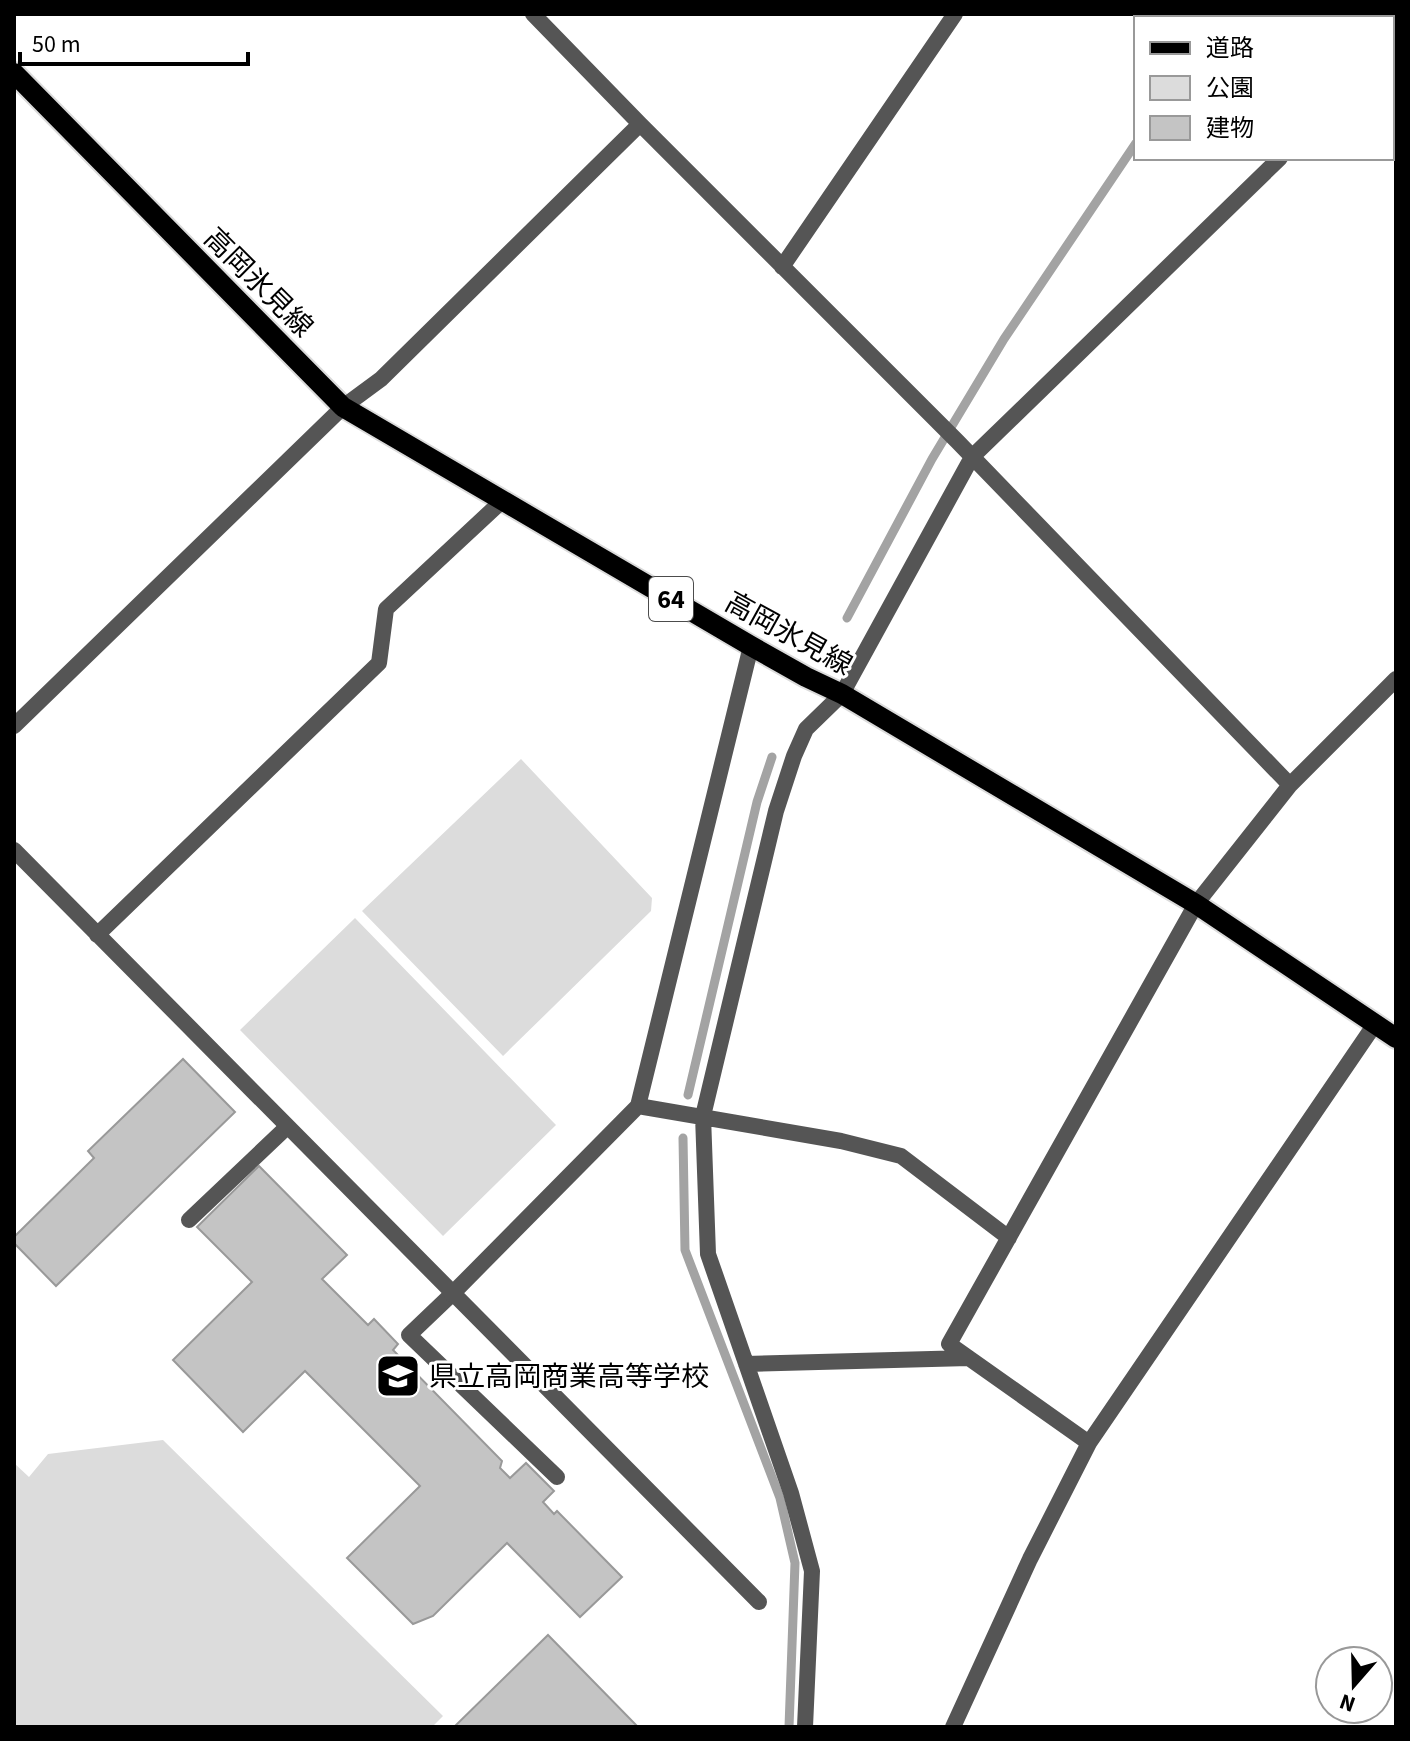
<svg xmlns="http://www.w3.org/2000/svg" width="1410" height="1741" font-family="'Source Sans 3','Noto Sans JP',sans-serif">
<rect width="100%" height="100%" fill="#fff"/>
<path fill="#dcdcdc" d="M521,759L652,898L651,911L503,1056L362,911Z
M355,918L556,1125L443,1236L240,1030Z
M163,1440L443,1716L432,1727H14V1463L29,1477L48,1454Z"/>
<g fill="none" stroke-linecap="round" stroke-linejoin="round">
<path stroke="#a3a3a3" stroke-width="9" d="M1224,18L1227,14
M847,618L932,459L1004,339L1136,143
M688,1095L757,802L772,757
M683,1138L685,1250L780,1498L795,1563L789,1727"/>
</g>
<path fill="#c4c4c4" stroke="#999" stroke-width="2" d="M183,1059L235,1112L56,1286L14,1243V1237L94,1158L88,1151Z
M259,1166L347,1255L322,1279L368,1325L374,1319L398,1344L393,1350L502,1461L500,1468L510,1478L526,1463L554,1491L543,1502L554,1514L557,1511L622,1577L580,1617L507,1543L433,1616L413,1624L347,1558L420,1486L305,1371L243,1432L173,1360L252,1282L197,1227Z
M548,1635L638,1727H454Z"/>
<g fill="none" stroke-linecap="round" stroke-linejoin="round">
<g stroke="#dbdbdb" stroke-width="24">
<path id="primary" d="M14,73L343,407L751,646L806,677L842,694L1196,904L1396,1038"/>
</g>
<path stroke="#555" stroke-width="16" d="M189,1220L287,1127
M452,1294L409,1335L557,1477"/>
<path stroke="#555" stroke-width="16" d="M533,14L640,124L957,441L1290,785
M1392,49L1396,45
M782,267L955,14
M14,726L343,407L381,379L640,124
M14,850L759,1602
M97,935L379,663L386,609L502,501
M638,1106L841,1141L901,1156L1009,1238
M452,1294L638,1106L751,646
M746,1364L969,1358
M1089,1443L949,1344L1196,904L1290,785L1396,679
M805,1727L812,1571L791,1493L708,1254L703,1116L776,811L794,756L806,729L842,694L972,457L1280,158
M953,1727L1030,1559L1089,1443L1375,1024"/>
<use href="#primary" stroke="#000" stroke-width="20"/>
</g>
<defs>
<g id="school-square" transform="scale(2.3)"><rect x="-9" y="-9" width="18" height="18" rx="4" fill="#000" stroke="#fff"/><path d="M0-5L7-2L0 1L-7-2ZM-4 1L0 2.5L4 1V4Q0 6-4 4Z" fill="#fff"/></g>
</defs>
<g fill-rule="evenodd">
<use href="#school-square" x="398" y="1376"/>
</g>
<g text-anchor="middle" stroke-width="6" stroke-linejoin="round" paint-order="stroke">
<rect fill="#fff" stroke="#4c4c4c" stroke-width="2" x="649" y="577" width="44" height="44" rx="6"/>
<g font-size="26" font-weight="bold" fill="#000">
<text x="671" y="608">64</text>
</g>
<g font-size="28" fill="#000" stroke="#fff">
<text transform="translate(259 282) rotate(45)" y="10">高岡氷見線</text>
<text transform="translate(789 633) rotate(29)" y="10">高岡氷見線</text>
</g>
<g font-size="28" fill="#000" stroke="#fff" text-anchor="start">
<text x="429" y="1386">県立高岡商業高等学校</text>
</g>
</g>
<rect width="1410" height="1741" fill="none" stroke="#000000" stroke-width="32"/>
<rect x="1134" y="16" width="260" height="144" fill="#ffffff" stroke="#999999" stroke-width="2"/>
<rect x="1150" y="42" width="40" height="12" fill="#000000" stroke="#999999" stroke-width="2"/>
<text x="1206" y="56" font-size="24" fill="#000000">道路</text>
<rect x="1150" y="76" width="40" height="24" fill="#dcdcdc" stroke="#999999" stroke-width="2"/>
<text x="1206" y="96" font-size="24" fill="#000000">公園</text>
<rect x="1150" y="116" width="40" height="24" fill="#c4c4c4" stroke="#999999" stroke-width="2"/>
<text x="1206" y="136" font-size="24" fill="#000000">建物</text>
<g transform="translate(1354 1685) rotate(200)"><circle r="38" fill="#ffffff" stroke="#999999" stroke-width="2"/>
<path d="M0-6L14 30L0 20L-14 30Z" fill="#000000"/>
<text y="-12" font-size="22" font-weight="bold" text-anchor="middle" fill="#000000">N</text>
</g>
<path d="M20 52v12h228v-12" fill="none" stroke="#000000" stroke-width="4"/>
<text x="32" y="52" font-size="24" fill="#000000" stroke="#ffffff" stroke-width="6" paint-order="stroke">50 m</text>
</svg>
